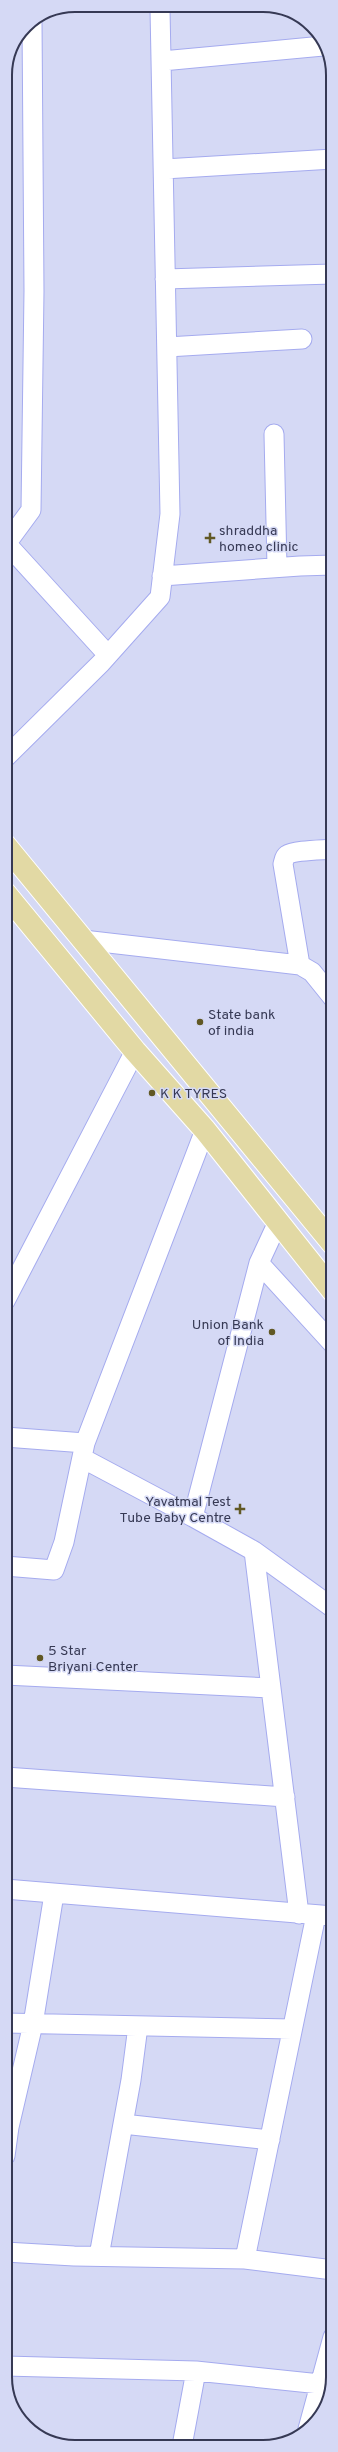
<svg xmlns="http://www.w3.org/2000/svg" width="338" height="2452" font-family="Overpass,sans-serif">
<rect width="100%" height="100%" fill="#d5d9f5"/>
<g fill="none" stroke-linecap="round" stroke-linejoin="round">
<g stroke="#a5abef" stroke-width="21">
<path id="minor" d="M162,61L323,46
M164,169L333,159
M165,279L333,274
M167,347L302,339
M274,434L277,567
M5,542L108,655
M6,544L31,510L34,291L32,21
M162,576L300,566L333,565
M5,758L101,663L160,597L170,514L160,9
M83,940L300,965L312,972L333,998
M300,965L283,864C284,861 284,857 287,855C294,850 323,850 333,849
M278,1222L259,1263L193,1517L254,1551L299,1914
M259,1263L333,1344
M5,1301L135,1051
M5,1437L85,1443
M82,1458L193,1517
M254,1551L333,1608
M5,1566L54,1570L64,1542L85,1443L205,1130
M5,1675L271,1688
M5,1777L285,1797
M5,1889L333,1916
M5,2023L292,2029
M123,2124L270,2140
M5,2156L9,2127L33,2024L54,1894
M5,2252L74,2256L245,2259L333,2270
M99,2256L131,2080L138,2026
M245,2259L316,1915
M5,2366L196,2371L320,2384
M308,2429L333,2337
M182,2446L196,2371"/>
</g>
<g stroke="#fff" stroke-width="24">
<path id="major" d="M5,845L333,1244
M5,893L135,1051L205,1130L333,1291"/>
</g>
<use href="#minor" stroke="#fff" stroke-width="19"/>
<use href="#major" stroke="#e2d9a4" stroke-width="22"/>
</g>
<g fill="#615824" stroke="#d5d9f5" stroke-width="1.5">
<path d="M208 532h4v4h4v4h-4v4h-4v-4h-4v-4h4z"/>
<circle cx="200" cy="1022" r="4"/>
<circle cx="152" cy="1093" r="4"/>
<circle cx="272" cy="1332" r="4"/>
<path d="M238 1503h4v4h4v4h-4v4h-4v-4h-4v-4h4z"/>
<circle cx="40" cy="1658" r="4"/>
</g>
<g text-anchor="middle" stroke-width="3" stroke-linejoin="round" paint-order="stroke">
<g font-size="14" fill="#363954" stroke="#d5d9f5" text-anchor="start">
<text x="219" y="535">shraddha<tspan x="219" dy="16">homeo clinic</tspan></text>
<text x="208" y="1019">State bank<tspan x="208" dy="16">of india</tspan></text>
<text x="160" y="1098">K K TYRES</text>
<text x="264" y="1329" text-anchor="end">Union Bank<tspan x="264" dy="16">of India</tspan></text>
<text x="231" y="1506" text-anchor="end">Yavatmal Test<tspan x="231" dy="16">Tube Baby Centre</tspan></text>
<text x="48" y="1655">5 Star<tspan x="48" dy="16">Briyani Center</tspan></text>
</g>
</g>
<path d="M0 0H338V2452H0ZM75 12H263A63 63 0 0 1 326 75V2377A63 63 0 0 1 263 2440H75A63 63 0 0 1 12 2377V75A63 63 0 0 1 75 12Z" fill="#d5d9f5" fill-rule="evenodd"/>
<path fill="none" stroke="#363954" stroke-width="2" d="M75 12H263A63 63 0 0 1 326 75V2377A63 63 0 0 1 263 2440H75A63 63 0 0 1 12 2377V75A63 63 0 0 1 75 12Z"/>
</svg>
